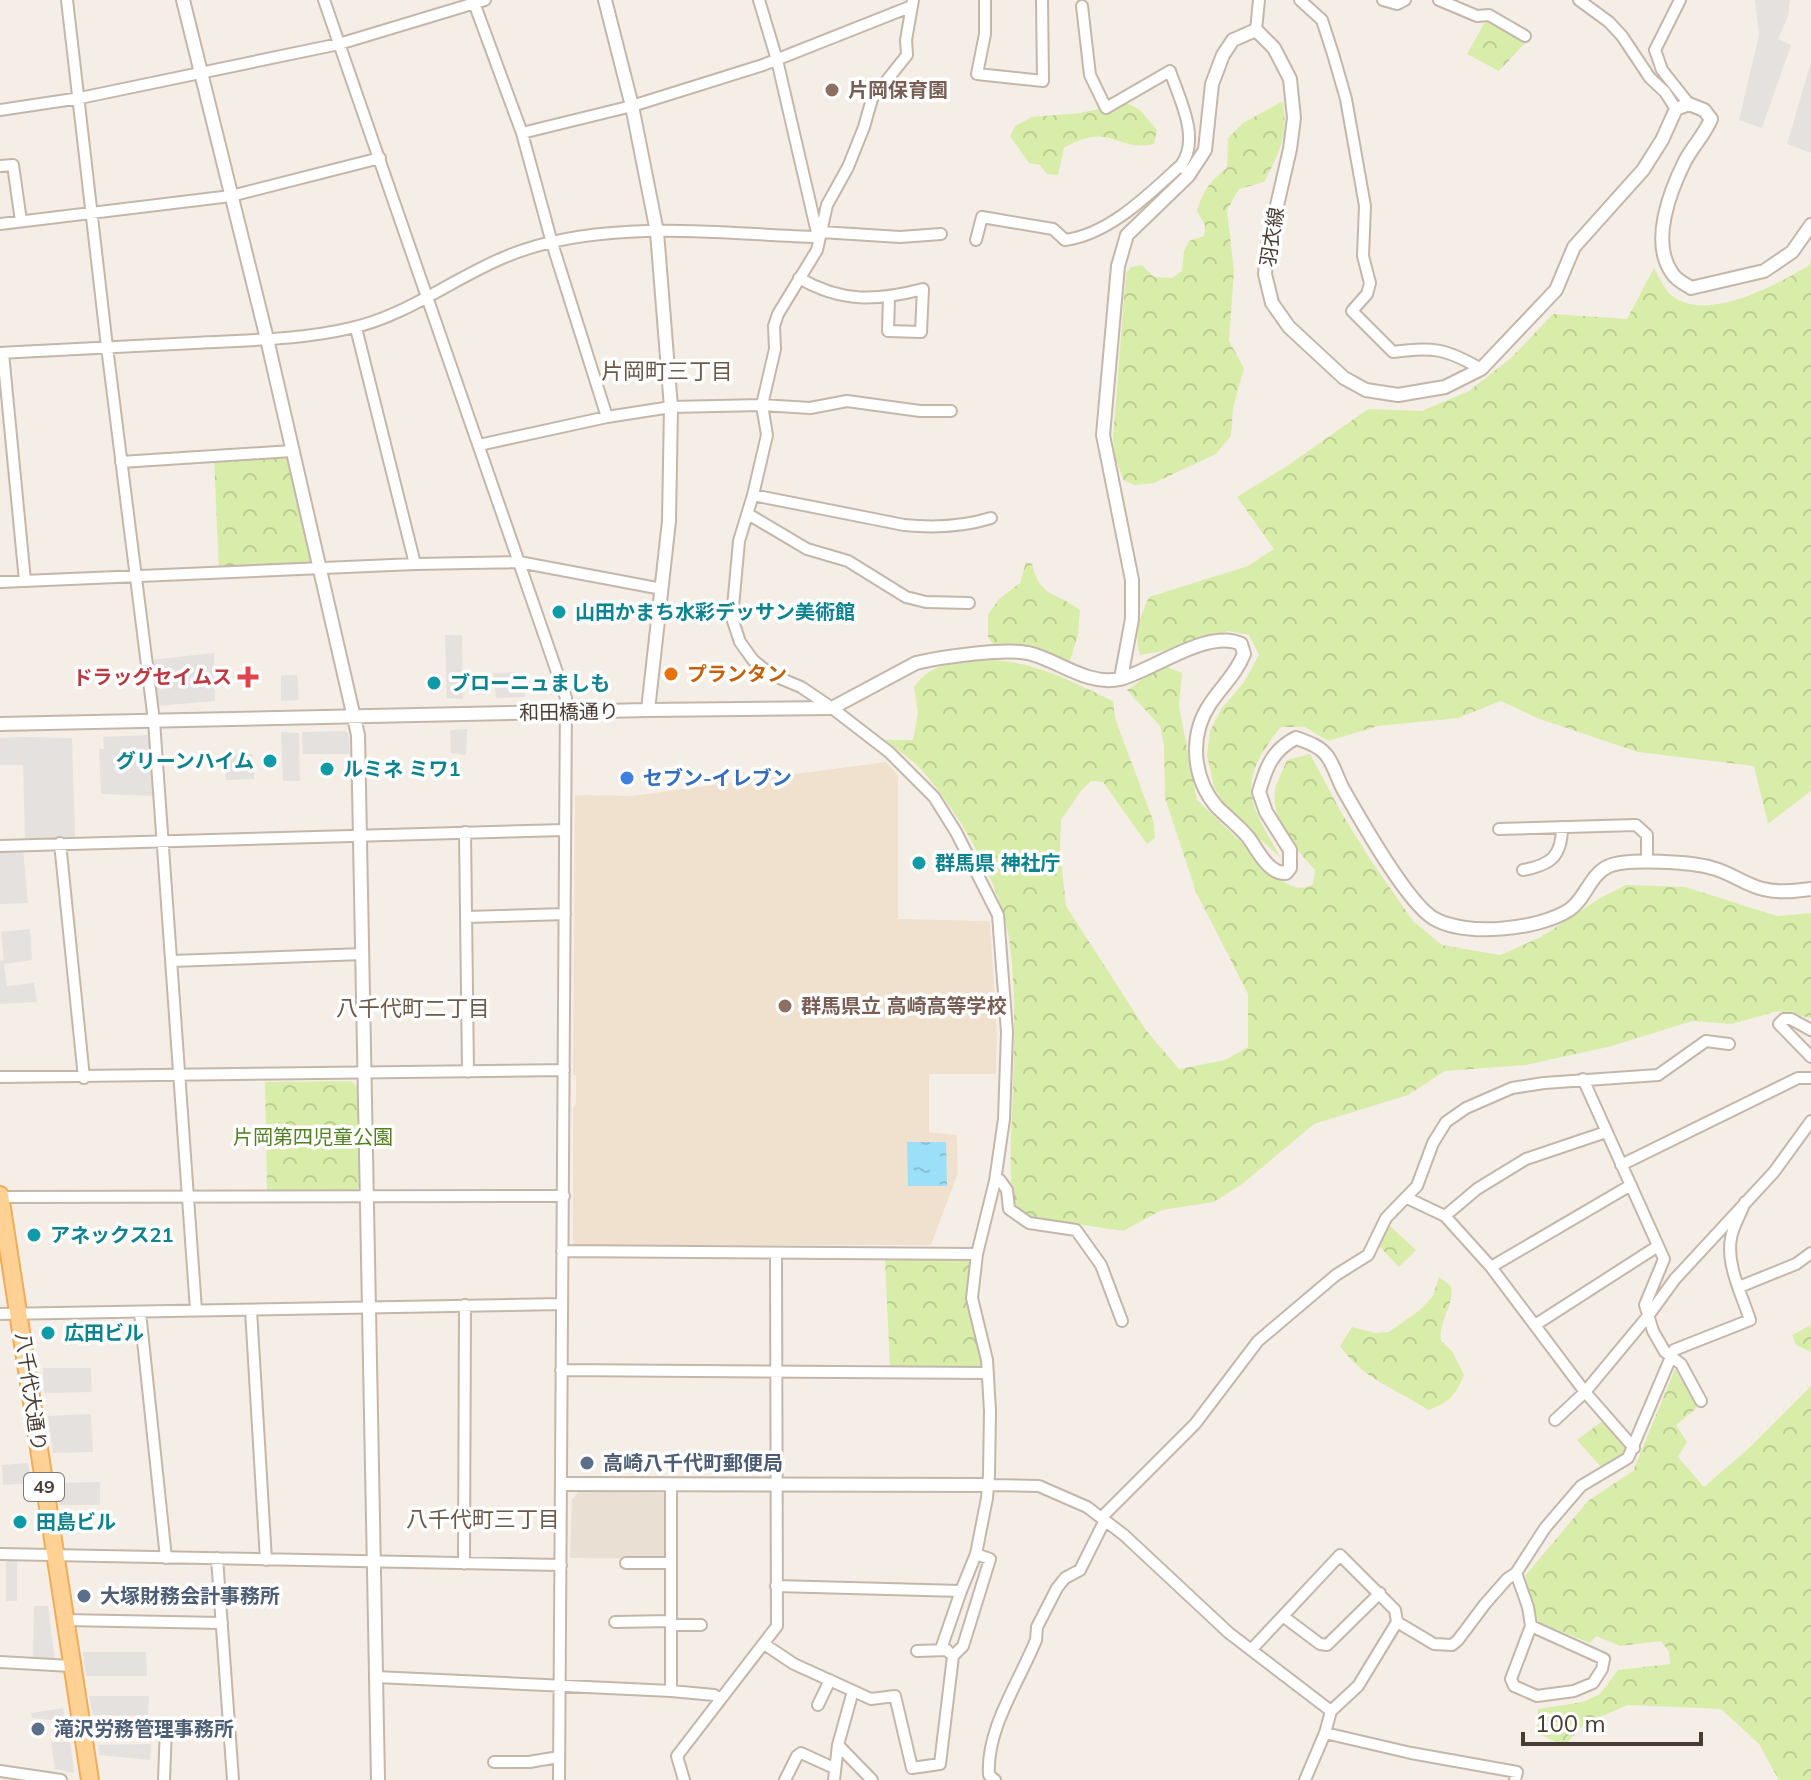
<svg xmlns="http://www.w3.org/2000/svg" width="1811" height="1780" font-family="Mulish,'Noto Sans JP',sans-serif">
<defs>
<pattern id="forest-crowns" width="20" height="18" patternUnits="userSpaceOnUse" patternTransform="scale(2)"><rect width="20" height="18" fill="#d9edaa"/><path d="M2 6a3 3 0 1 1 6 0M12 15a3 3 0 1 1 6 0" fill="none" stroke="#bccc93"/></pattern>
<pattern id="water-ripples" width="26" height="14" patternUnits="userSpaceOnUse" patternTransform="scale(2)"><rect width="26" height="14" fill="#9be0f8"/><path d="M2 4q2-2 4 0t4 0M15 11q2-2 4 0t4 0" fill="none" stroke="#87c1d5"/></pattern>
</defs>
<rect width="100%" height="100%" fill="#f5eee6"/>
<path fill="#e9dfd3" d="M580,1490L663,1493L668,1497V1559L570,1558L572,1499Z"/>
<path fill="#efe1ce" d="M886,762L898,775V919L989,921L990,925L997,1033L996,1074H929V1132L957,1135L958,1173L931,1245H573V1108L576,1104V1076L573,1074L575,795L632,796Z"/>
<path fill="url(#forest-crowns)" d="M1486,20L1526,42L1499,71L1467,54Z
M1283,101C1288,136 1280,152 1264,182L1239,189L1227,210L1234,271L1229,341L1244,368L1233,408L1231,436L1216,454L1154,483L1135,485L1124,481L1115,458L1113,438L1126,273L1131,267L1142,265L1154,277L1172,278L1182,271L1184,251L1189,241L1204,236L1205,225L1197,211C1203,191 1210,181 1227,168L1228,138L1243,123Z
M1127,103L1140,110L1157,130L1154,144C1116,153 1112,120 1064,148L1058,175L1047,174L1040,165L1029,163L1010,136L1015,126L1032,117L1080,113Z
M1811,261V791L1768,824L1754,766L1638,752L1537,718L1501,701L1458,718L1378,726L1328,741L1305,727H1281C1236,782 1247,800 1281,858L1228,811L1214,787L1207,755L1210,731L1222,708L1244,682L1259,655L1249,635L1228,631L1179,648L1140,655C1133,633 1141,616 1149,597L1248,566L1274,549L1237,497L1290,464L1368,409L1422,411L1469,391L1511,358L1553,314L1627,319L1654,268C1659,276 1664,289 1671,295C1706,324 1776,285 1808,266Z
M292,451L322,570L219,574L214,456Z
M1026,562L1032,564C1040,598 1055,591 1080,610L1078,634L1070,661C1043,650 1022,643 993,644L988,637V615L999,599L1020,583Z
M980,659C1035,661 1064,678 1113,701L1115,718L1154,823L1155,838L1147,844L1103,782L1091,781L1081,791L1061,820L1060,850L1066,906L1146,1030L1179,1069L1225,1060L1248,1047V994L1196,892L1165,798L1164,746L1160,726L1127,690L1150,674L1168,667L1182,673L1179,706L1197,800L1282,881C1294,887 1301,891 1313,884L1315,870C1297,851 1270,818 1275,791C1277,781 1283,770 1287,760L1310,754L1342,814L1372,862L1413,921L1442,945L1500,955L1539,938L1602,897L1626,885L1685,887L1777,916L1811,913V1018L1778,1011L1732,1024L1692,1021L1612,1046L1526,1065L1445,1071L1408,1095L1314,1124L1242,1184L1214,1202L1162,1210L1123,1231L1030,1217L1015,1207C1007,1170 1012,1130 1013,1091C1014,1043 1016,993 1010,945C1003,885 958,811 919,767C909,757 896,749 885,740H913L918,713L914,687C931,663 952,663 980,659Z
M351,1081L359,1088L360,1186L356,1190H267L265,1082Z
M1389,1225L1416,1250L1399,1267L1380,1247Z
M885,1259H967L972,1263L969,1307L984,1360L977,1369L890,1368Z
M1439,1277L1451,1286C1455,1305 1438,1321 1441,1341L1452,1351L1464,1375C1456,1395 1448,1404 1428,1410C1395,1388 1364,1380 1340,1346L1352,1327L1376,1333L1389,1332L1420,1310L1433,1296Z
M1811,1325V1352L1796,1345L1792,1335Z
M1675,1369L1698,1407L1676,1425L1687,1442L1678,1457L1704,1487L1748,1449L1811,1386V1780H1779L1759,1744L1721,1709L1628,1705L1585,1723L1564,1746L1537,1733L1538,1709L1583,1702L1600,1694L1618,1670L1670,1664L1669,1652L1661,1641L1620,1646L1596,1636L1590,1643L1538,1622L1525,1576L1588,1501L1633,1471Z
M1604,1420L1626,1446V1454L1602,1468L1577,1440Z"/>
<path fill="#e5e1de" d="M1755,0H1790L1788,16L1778,39L1791,45L1762,128L1739,120L1759,35Z
M1811,62V153L1787,144Z
M445,635H462L463,699L447,698Z
M214,653L215,701L156,706L150,660Z
M523,672L525,697L496,698L493,673Z
M281,675H297L299,700L281,701Z
M467,729L466,755L451,753L450,730Z
M345,731L349,734L350,754H303L302,732Z
M281,732L299,733L300,781H283Z
M149,735L153,796L101,794L99,749H104L103,737Z
M23,737L72,738L75,837L25,840L23,765H0V738Z
M225,754H253L254,779L226,780Z
M23,849L28,903L0,904V851Z
M30,929L32,960L4,964L7,986L34,983L37,1002L0,1004V961L4,960L1,932Z
M43,1368H91L92,1392L44,1393Z
M91,1414L93,1452L53,1453L48,1416Z
M28,1463L31,1483L3,1485L2,1465Z
M100,1482V1505H59L58,1483Z
M6,1559H17V1601H6Z
M34,1606H48L55,1661L33,1658Z
M83,1652H146L147,1676H86Z
M89,1696H149L148,1716L93,1715Z
M63,1708L69,1739L53,1740V1720L32,1718L31,1713Z
M51,1742H70L74,1773L55,1769Z
M151,1744L150,1760L99,1755L98,1745Z"/>
<path fill="url(#water-ripples)" d="M907,1142H946L947,1186H908Z"/>
<g fill="none" stroke-linecap="round" stroke-linejoin="round">
<g stroke="#c4b7aa" stroke-width="14">
<path id="minor" d="M67,0L107,347L154,721L196,1310
M324,0L566,698L559,1780
M473,0L522,133L552,243L607,417
M985,0V34L977,74L1043,81L1042,0
M1300,0L1322,20L1333,54L1346,99L1365,206L1363,256L1370,283L1367,294L1352,311L1393,352C1432,346 1447,349 1481,369
M1383,0L1397,4L1405,0
M1439,0L1477,16L1489,15L1525,36
M1579,0L1609,22L1622,36L1650,78L1665,92L1676,109
M1680,0L1655,50L1662,70L1689,104
M1082,6L1090,75L1106,108L1170,71C1179,98 1201,139 1181,165
M1256,30L1259,0
M0,110L80,98L339,44L485,0
M522,133L632,106L763,65L912,6
M0,166L13,165L21,221
M0,224L231,196L380,158
M821,232L900,237L941,234
M976,240L982,217L1053,229L1065,240C1110,234 1149,194 1181,165L1183,168
M799,278C842,303 877,301 923,289L921,332L888,331L889,298
M356,328L415,564
M0,353C65,350 130,346 194,343C247,340 300,340 351,328C406,316 454,278 505,257C599,217 719,234 818,237L777,60L759,0
M3,353L25,581
M479,445L607,417L671,407L762,405L810,408L847,401L920,411H951
M121,462L292,451
M753,495L904,525C934,528 962,527 991,518
M748,514L807,549L848,561L906,597L926,602L969,603
M0,582L415,564L519,562L662,589
M1499,829L1636,825L1647,835V862
M465,832L468,1072
M60,843L84,1078
M0,846L565,830
M1523,870C1550,865 1562,857 1562,827
M466,917L565,914
M172,961L363,954
M1811,1030L1791,1019H1784L1779,1024L1811,1057
M0,1077L564,1070
M1583,1079L1664,1259L1645,1305L1653,1331L1665,1352L1681,1364L1701,1401
M1621,1165L1798,1078H1811
M995,1181L1000,1180L1007,1190L1009,1209L1029,1223L1076,1230L1101,1265L1122,1321
M0,1197L564,1196
M1407,1198L1445,1216L1491,1267L1585,1392L1634,1448
M1445,1216L1477,1189L1526,1159L1606,1132
M562,1251L977,1254
M1491,1267L1631,1185
M1739,1287L1796,1264L1811,1253
M251,1310L266,1560
M140,1312L166,1558
M0,1314L562,1304
M1535,1325L1658,1246
M561,1370L988,1373
M1555,1420L1585,1392L1648,1316L1675,1279L1774,1172L1811,1121
M988,1485L1039,1486L1087,1507L1124,1535L1229,1633L1331,1711L1325,1733L1305,1780
M1102,1517L1195,1424L1258,1341L1336,1275L1368,1255L1386,1218L1417,1186L1433,1143L1446,1122L1466,1108L1512,1088L1544,1083L1658,1075L1706,1041L1729,1044
M0,1554L561,1565
M217,1558L233,1780
M626,1563H671
M464,1564L465,1305
M1516,1573L1528,1607L1531,1626L1511,1679L1514,1686L1537,1696L1574,1691L1593,1683L1602,1669L1604,1659L1531,1626
M776,1586L961,1591L976,1554L987,1498L989,1475L990,1411L987,1360L972,1298L977,1254L995,1181L1004,1119L1007,1032L998,915L956,832L934,797L889,752L832,708L801,687L770,674L753,660L740,642L732,618L739,541L753,495L767,435L762,405L775,349L774,326L778,314L817,250L827,205L848,167L864,127L872,99L907,55L906,40L913,0
M1284,1617L1320,1644L1327,1645L1380,1593
M64,1620L222,1623
M615,1622L671,1621
M1397,1622L1434,1644L1452,1645L1458,1640L1485,1604L1507,1579L1516,1573L1545,1528L1581,1486L1628,1458L1674,1350L1750,1320C1742,1295 1726,1265 1731,1238C1733,1226 1741,1214 1745,1202
M671,1625H701
M764,1644L794,1664L871,1699L895,1696L912,1768L940,1764L953,1656L963,1646L990,1559L976,1554
M1251,1650L1340,1555L1395,1610L1397,1622L1358,1686L1331,1711
M917,1651L947,1650
M953,1656L942,1646L961,1591
M0,1662L71,1666
M376,1677L671,1691L714,1695L721,1699
M671,1691V1485
M818,1705L830,1680
M1325,1733L1411,1753L1517,1772L1515,1780
M838,1745L872,1780
M494,1762H529L559,1757
M0,1771L61,1780
M164,1780L166,1727
M684,1780L677,1756L777,1626L776,1254
M785,1780L797,1756L801,1753L834,1768
M834,1780L838,1745L853,1691
M995,1780L989,1775C986,1729 1019,1682 1036,1640L1037,1627L1057,1588L1065,1578L1080,1570L1105,1520"/>
</g>
<g stroke="#c4b7aa" stroke-width="16">
<path id="tertiary" d="M183,0L267,339L358,735L378,1780
M605,0L632,106L657,232L671,407L669,521L648,710
M1121,678L1132,619V580L1103,435L1118,266L1127,235L1188,176L1205,150L1212,84L1223,55L1233,40L1256,30L1274,48L1290,79L1294,118L1290,149L1267,249L1265,274L1272,303L1289,327L1344,378L1366,390L1398,395L1445,387L1481,369L1556,290L1574,247L1643,170L1662,140L1676,109L1689,104L1704,110L1711,119C1705,134 1693,146 1685,161C1670,191 1650,242 1672,273C1676,280 1685,284 1691,288L1764,271L1792,252L1811,225
M0,724L648,710L832,708L916,663C941,657 1008,647 1032,654C1060,662 1089,686 1120,679C1152,671 1208,628 1241,644L1244,654C1236,674 1222,686 1210,704C1189,735 1192,778 1217,807C1227,817 1239,826 1248,837C1258,850 1268,874 1286,873L1290,868V850L1266,812L1259,792C1266,768 1272,750 1296,738C1307,742 1320,746 1327,756C1334,765 1337,778 1343,789C1360,819 1406,901 1433,918C1465,937 1538,930 1569,910C1585,900 1590,874 1609,866C1627,858 1693,862 1712,868C1730,872 1745,885 1763,889C1779,893 1794,891 1811,889
M562,1484L988,1485"/>
</g>
<g stroke="#f0ac58" stroke-width="20">
<path id="primary" d="M0,1195L90,1780"/>
</g>
<use href="#minor" stroke="#fff" stroke-width="10"/>
<use href="#tertiary" stroke="#fff" stroke-width="12"/>
<use href="#primary" stroke="#ffd194" stroke-width="16"/>
</g>
<g fill="#8d6e63" stroke="#fff" stroke-width="3">
<circle cx="832" cy="90" r="8"/>
<circle cx="785" cy="1006" r="8"/>
</g>
<g fill="#0f9aa8" stroke="#fff" stroke-width="3">
<circle cx="559" cy="612" r="8"/>
<circle cx="434" cy="683" r="8"/>
<circle cx="270" cy="761" r="8"/>
<circle cx="327" cy="769" r="8"/>
<circle cx="919" cy="863" r="8"/>
<circle cx="34" cy="1235" r="8"/>
<circle cx="48" cy="1333" r="8"/>
<circle cx="20" cy="1522" r="8"/>
</g>
<circle fill="#e8710a" stroke="#fff" stroke-width="3" cx="671" cy="674" r="8"/>
<path fill="#e0444e" stroke="#fff" stroke-width="3" d="M244 665h8v8h8v8h-8v8h-8v-8h-8v-8h8z"/>
<circle fill="#3f7fe0" stroke="#fff" stroke-width="3" cx="627" cy="778" r="8"/>
<g fill="#5c6f8a" stroke="#fff" stroke-width="3">
<circle cx="587" cy="1463" r="8"/>
<circle cx="84" cy="1596" r="8"/>
<circle cx="38" cy="1729" r="8"/>
</g>
<g text-anchor="middle" stroke-width="7" stroke-linejoin="round" paint-order="stroke">
<rect fill="#fff" stroke="#7f7771" stroke-width="2" x="24" y="1473" width="40" height="28" rx="6"/>
<g font-size="18" font-weight="bold" fill="#483d34">
<text x="44" y="1493">49</text>
</g>
<g font-size="20" font-weight="bold" fill="#785e54" stroke="#fff" text-anchor="start">
<text x="848" y="97">片岡保育園</text>
<text x="801" y="1013">群馬県立 高崎高等学校</text>
</g>
<g font-size="20" fill="#483d34" stroke="#fff">
<text transform="translate(1272 237) rotate(-81)" y="7">羽衣線</text>
<text transform="translate(569 712) rotate(-1)" y="7">和田橋通り</text>
<text transform="translate(31 1392) rotate(82)" y="7">八千代大通り</text>
</g>
<g font-size="20" font-weight="bold" fill="#0d838f" stroke="#fff" text-anchor="start">
<text x="575" y="619">山田かまち水彩デッサン美術館</text>
<text x="450" y="690">ブローニュましも</text>
<text x="254" y="768" text-anchor="end">グリーンハイム</text>
<text x="343" y="776">ルミネ ミワ1</text>
<text x="935" y="870">群馬県 神社庁</text>
<text x="50" y="1242">アネックス21</text>
<text x="64" y="1340">広田ビル</text>
<text x="36" y="1529">田島ビル</text>
</g>
<g font-size="20" font-weight="bold" fill="#c56008" stroke="#fff" text-anchor="start">
<text x="687" y="681">プランタン</text>
</g>
<g font-size="20" font-weight="bold" fill="#be3a42" stroke="#fff" text-anchor="end">
<text x="232" y="684">ドラッグセイムス</text>
</g>
<g font-size="20" font-weight="bold" fill="#366cbe" stroke="#fff" text-anchor="start">
<text x="643" y="785">セブン-イレブン</text>
</g>
<g font-size="20" fill="#538021" stroke="#fff">
<text x="313" y="1144">片岡第四児童公園</text>
</g>
<g font-size="20" font-weight="bold" fill="#4e5e75" stroke="#fff" text-anchor="start">
<text x="603" y="1470">高崎八千代町郵便局</text>
<text x="100" y="1603">大塚財務会計事務所</text>
<text x="54" y="1736">滝沢労務管理事務所</text>
</g>
<g font-size="22" fill="#6c594a" stroke="#fff">
<text x="667" y="379">片岡町三丁目</text>
<text x="413" y="1016">八千代町二丁目</text>
<text x="483" y="1527">八千代町三丁目</text>
</g>
</g>
<path d="M1523 1732v12h178v-12" fill="none" stroke="#483d34" stroke-width="4"/>
<text x="1535" y="1732" font-size="24" fill="#483d34" stroke="#ffffff" stroke-width="6" paint-order="stroke">100 m</text>
</svg>
